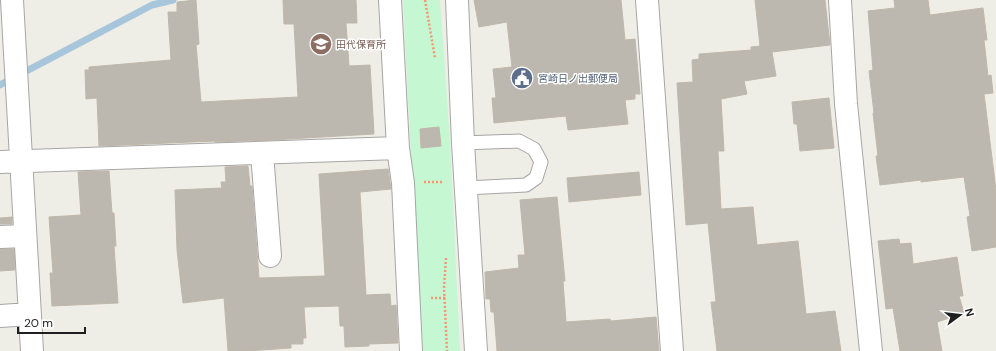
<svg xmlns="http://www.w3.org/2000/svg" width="996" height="351" font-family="'DM Sans','Noto Sans JP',sans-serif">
<rect width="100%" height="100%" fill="#efeee6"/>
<path fill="#c5f7d2" d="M403,0H440L450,141L460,351H421Z"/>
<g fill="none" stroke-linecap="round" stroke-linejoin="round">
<path stroke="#a8c6db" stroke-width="7" d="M0,85L152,5L173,0"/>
</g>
<path fill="#bcb7af" stroke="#c0b7a9" d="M196,0L199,44L196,45L201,102L298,97L294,24H284L283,0H356L357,23H346L349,66L370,65L374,134L272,140L215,142V141L99,146L97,98L86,99L85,70H89V67L171,60L168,12H177V2Z
M474,0H621L625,40L635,39L640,94H635V99L625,100L628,124L568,130L566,116L494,123L492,98H496L493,69L512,67L507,22L479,27Z
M755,0H825L830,45L772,52L776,76L744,81L747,94L721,99L724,151H718L721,209L753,207L757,245L798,241L806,314L835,311L841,351H717L711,302H716L708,223L686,225L677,83L693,82L692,60L699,59V54L751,50V47L760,46Z
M894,0H928L930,15L983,8L987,40H984L988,76L991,75L993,93L984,94L996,190V247L972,251L967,217L970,216L964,177L921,182V180L880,185L876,156H878L873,113H874L869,71L873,70L868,11L895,8Z
M829,98L834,148L800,151L797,124H794L792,102Z
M439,127L441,146L421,148L420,129Z
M248,166L250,186H252L259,278L325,276L319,174L388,169L391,189L360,192L366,295L390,294L391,306L396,305L398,343L369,344V346L345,347L344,326H340L339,306L304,307L306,338H303V344H291V348L247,351H228L224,298L183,303L177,250L175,190L222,188L221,182H226L225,167Z
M109,171L112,213H114L116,246H114L118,303L52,306L50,273H53L49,217L81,215L78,172Z
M639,172L641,195L569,202L567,178Z
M557,197L565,281H563L566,322L610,319L611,321L656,317L659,351H497L494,312H491L490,299H486L485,272L519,268L518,255H525L520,200Z
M12,217V224H0V218Z
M899,239L900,244L911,243L913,264L957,257L963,296H959L964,313L937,322L942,351H900L893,308L886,309L878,241Z
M0,249H14L15,270L0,271Z"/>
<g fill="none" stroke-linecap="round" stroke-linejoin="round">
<g stroke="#a6a6a6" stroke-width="15">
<path id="lane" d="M463,143L519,141L534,149L541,162L536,178L526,185L466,188"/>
</g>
<g stroke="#a6a6a6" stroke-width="24">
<path id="street" d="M12,0L32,351
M390,0L398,148L403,183L411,351
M457,0L463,143L476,351
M647,0L672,351
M840,0L846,104L871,351
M262,153L270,256
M0,162L398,148
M0,237L25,236
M0,316L30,314"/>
</g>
<path stroke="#f49772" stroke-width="2.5" stroke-dasharray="2 2" stroke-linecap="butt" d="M425,0L435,58
M424,182H443
M446,258L444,288L447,351
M431,298H445"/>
<use href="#lane" stroke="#fff" stroke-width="13"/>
<use href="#street" stroke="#fff" stroke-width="22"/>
</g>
<defs>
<g id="school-disc" transform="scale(1.15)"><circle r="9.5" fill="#8d6e63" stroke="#fff"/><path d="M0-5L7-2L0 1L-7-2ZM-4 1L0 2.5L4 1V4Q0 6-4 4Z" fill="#fff"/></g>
<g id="civic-disc" transform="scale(1.15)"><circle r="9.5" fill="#5c6f8a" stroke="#fff"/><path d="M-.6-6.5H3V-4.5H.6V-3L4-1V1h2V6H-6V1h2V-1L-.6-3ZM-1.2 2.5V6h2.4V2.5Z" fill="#fff"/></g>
</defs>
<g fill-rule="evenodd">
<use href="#school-disc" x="321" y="44"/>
<use href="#civic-disc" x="522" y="78"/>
</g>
<g text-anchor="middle" stroke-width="3" stroke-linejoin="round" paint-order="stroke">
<g font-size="10" fill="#785e54" stroke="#fff" text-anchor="start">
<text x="336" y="48">田代保育所</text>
</g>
<g font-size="10" fill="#4e5e75" stroke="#fff" text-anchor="start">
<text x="538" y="82">宮崎日ノ出郵便局</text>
</g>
</g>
<g transform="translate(960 315) rotate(75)" stroke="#ffffff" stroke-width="3" paint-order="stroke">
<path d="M0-3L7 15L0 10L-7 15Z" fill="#1f1f1f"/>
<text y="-6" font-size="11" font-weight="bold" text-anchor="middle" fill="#1f1f1f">N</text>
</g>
<path d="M18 327v6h67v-6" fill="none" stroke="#1f1f1f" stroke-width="2"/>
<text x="24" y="327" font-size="12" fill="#1f1f1f" stroke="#ffffff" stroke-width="3" paint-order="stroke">20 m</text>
</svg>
